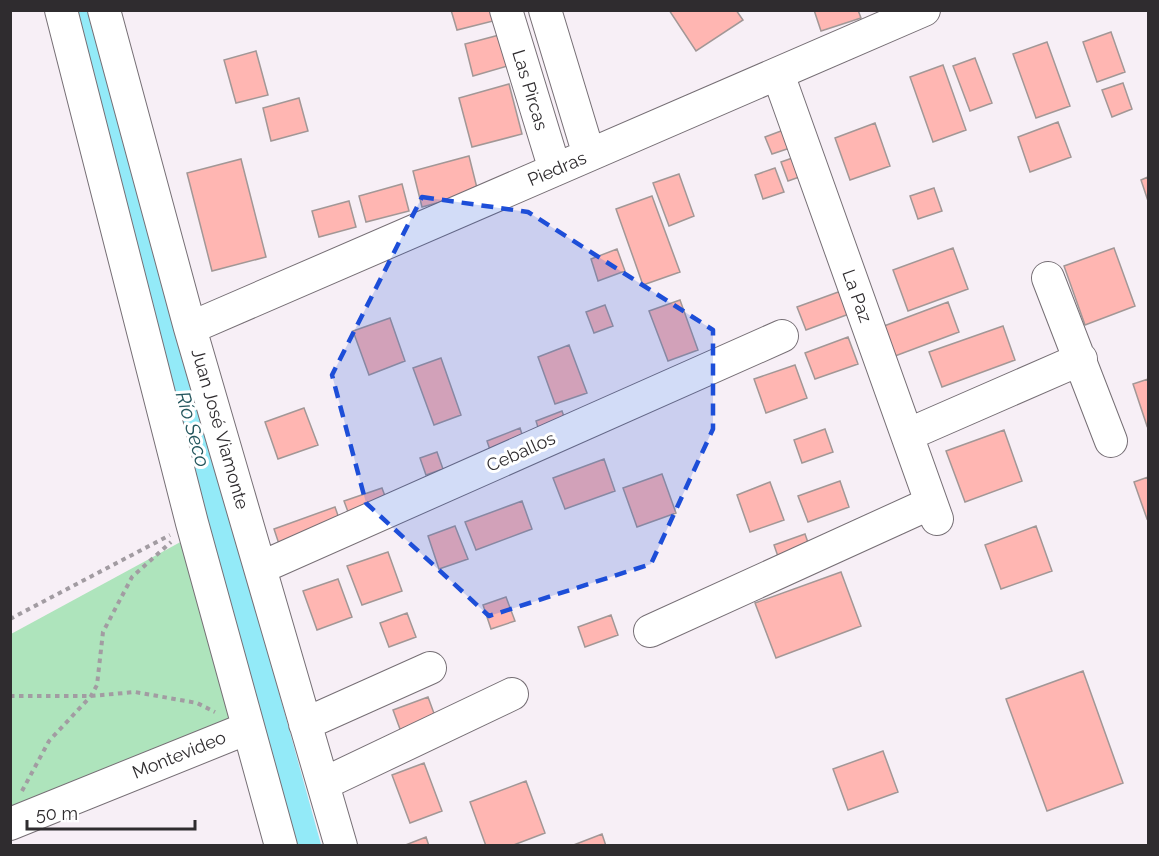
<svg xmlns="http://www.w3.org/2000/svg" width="1159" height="856" font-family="Raleway,sans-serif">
<rect width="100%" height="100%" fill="#f7eff6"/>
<path fill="#aee4bc" d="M186,539L234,721L11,809V634Z"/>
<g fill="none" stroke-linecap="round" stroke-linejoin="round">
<path stroke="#93eaf8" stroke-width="24" d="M82,10L121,135L168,337L309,846"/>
</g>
<path fill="#ffb6b2" stroke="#a29796" stroke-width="1.5" d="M451,10H494L497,20L457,30Z
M669,10H736L743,20L696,51Z
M814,10H858L861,18L821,31Z
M1111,32L1125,72L1097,82L1083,42Z
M503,34L511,65L473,76L465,44Z
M1047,42L1070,106L1036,118L1013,54Z
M256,51L268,95L236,103L224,60Z
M975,58L992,103L970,111L953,66Z
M943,65L966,130L933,142L910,77Z
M1123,83L1132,109L1112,117L1102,90Z
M509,84L522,134L472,147L459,98Z
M299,98L308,131L271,141L263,108Z
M1058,122L1071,157L1030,172L1018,137Z
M875,123L890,166L850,180L835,138Z
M789,128L796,146L772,154L765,137Z
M469,156L478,192L422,207L413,171Z
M798,156L805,175L788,181L781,162Z
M241,159L266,257L212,271L187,173Z
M775,168L784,192L763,199L755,175Z
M679,174L694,216L669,226L653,183Z
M1148,177V201L1141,180Z
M402,184L409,211L366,222L359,196Z
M934,188L942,211L918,219L910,196Z
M652,196L680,272L643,285L616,209Z
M349,201L356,227L319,237L312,211Z
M953,248L968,289L908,311L893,270Z
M1114,248L1135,306L1085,325L1064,266Z
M617,249L625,271L598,281L591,259Z
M841,291L849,314L806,330L797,307Z
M680,300L698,350L668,361L649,311Z
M948,302L959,332L895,356L884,326Z
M605,305L613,326L594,333L586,312Z
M390,318L405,361L369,375L353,331Z
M1003,326L1015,360L942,387L929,352Z
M848,337L858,364L815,379L805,353Z
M569,345L587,393L555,404L538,357Z
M441,358L461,415L434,425L413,368Z
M795,365L807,398L766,413L754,379Z
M1148,379V425L1147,426L1133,384Z
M304,408L318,445L278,459L265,422Z
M562,411L568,428L541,437L536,421Z
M520,428L526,447L493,459L487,441Z
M825,429L833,452L802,463L794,440Z
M1004,430L1022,481L965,502L946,451Z
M437,452L443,469L426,475L420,458Z
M604,459L615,491L565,509L553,478Z
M662,474L676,513L637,527L623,488Z
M1148,477V518L1147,519L1134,482Z
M840,481L849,507L808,522L798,496Z
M770,482L784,520L750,532L737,495Z
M382,488L389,507L351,520L344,501Z
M522,501L532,529L476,550L465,522Z
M335,507L342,527L281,550L274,529Z
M455,526L468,559L439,569L428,536Z
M1036,526L1052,571L1001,589L985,545Z
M805,534L812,554L781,565L774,545Z
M388,552L402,591L362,605L347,566Z
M841,572L861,626L776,658L755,603Z
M338,579L352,617L317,630L303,591Z
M506,597L515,621L491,629L483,605Z
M407,613L416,637L389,647L380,623Z
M611,615L618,635L585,647L578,627Z
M1083,671L1123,783L1047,811L1006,699Z
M428,697L439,727L404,740L393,710Z
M883,751L898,792L848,810L833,769Z
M424,763L442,811L410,823L392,775Z
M526,781L545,833L511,846H486L470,802Z
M602,834L606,846H571Z
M426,837L429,846H403Z"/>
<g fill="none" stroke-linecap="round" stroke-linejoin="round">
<g stroke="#766f75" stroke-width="34">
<path id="minor" d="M61,10L192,523L281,846
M104,10L190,328L341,846
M506,10L555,170
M545,10L589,155
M778,74L937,519
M1048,278L1111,441
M190,328L924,10
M907,435L1081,359
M260,568L782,336
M650,631L931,503
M305,724L430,668
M323,784L512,694
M10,824L248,728"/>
</g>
<path stroke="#a29ca2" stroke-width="4" stroke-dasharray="4.5 4.5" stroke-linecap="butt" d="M10,619L170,535
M10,696H91L135,692L197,703L215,712
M22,791L49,741L91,696L97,685L103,632L132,577L171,542"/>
<use href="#minor" stroke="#fff" stroke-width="32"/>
</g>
<path fill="#1d4ed8" fill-opacity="0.2" stroke="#1d4ed8" stroke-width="4.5" stroke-dasharray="12 8" stroke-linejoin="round" d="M422,197L528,212L713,330V429L651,564L489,616L366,503L332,375Z"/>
<g text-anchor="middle" stroke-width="6" stroke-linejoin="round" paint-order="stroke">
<g font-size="18" fill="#2f2c2f" stroke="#fff">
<text transform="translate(530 90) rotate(73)" y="6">Las Pircas</text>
<text transform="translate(557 169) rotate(-23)" y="6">Piedras</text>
<text transform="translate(857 296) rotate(70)" y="6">La Paz</text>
<text transform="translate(220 429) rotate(74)" y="6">Juan José Viamonte</text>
<text transform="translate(521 452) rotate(-24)" y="6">Ceballos</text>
<text transform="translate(179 755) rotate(-22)" y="6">Montevideo</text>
</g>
<g font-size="20" font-style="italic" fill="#25575e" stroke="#fff">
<text transform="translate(193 429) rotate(74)" y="7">Río Seco</text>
</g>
</g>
<rect width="1159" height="856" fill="none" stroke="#2f2c2f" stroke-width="24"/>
<path d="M27 820v9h168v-9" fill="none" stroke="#2f2c2f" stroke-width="3"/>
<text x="36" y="820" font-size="18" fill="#2f2c2f" stroke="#ffffff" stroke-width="4.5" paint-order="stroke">50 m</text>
</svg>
